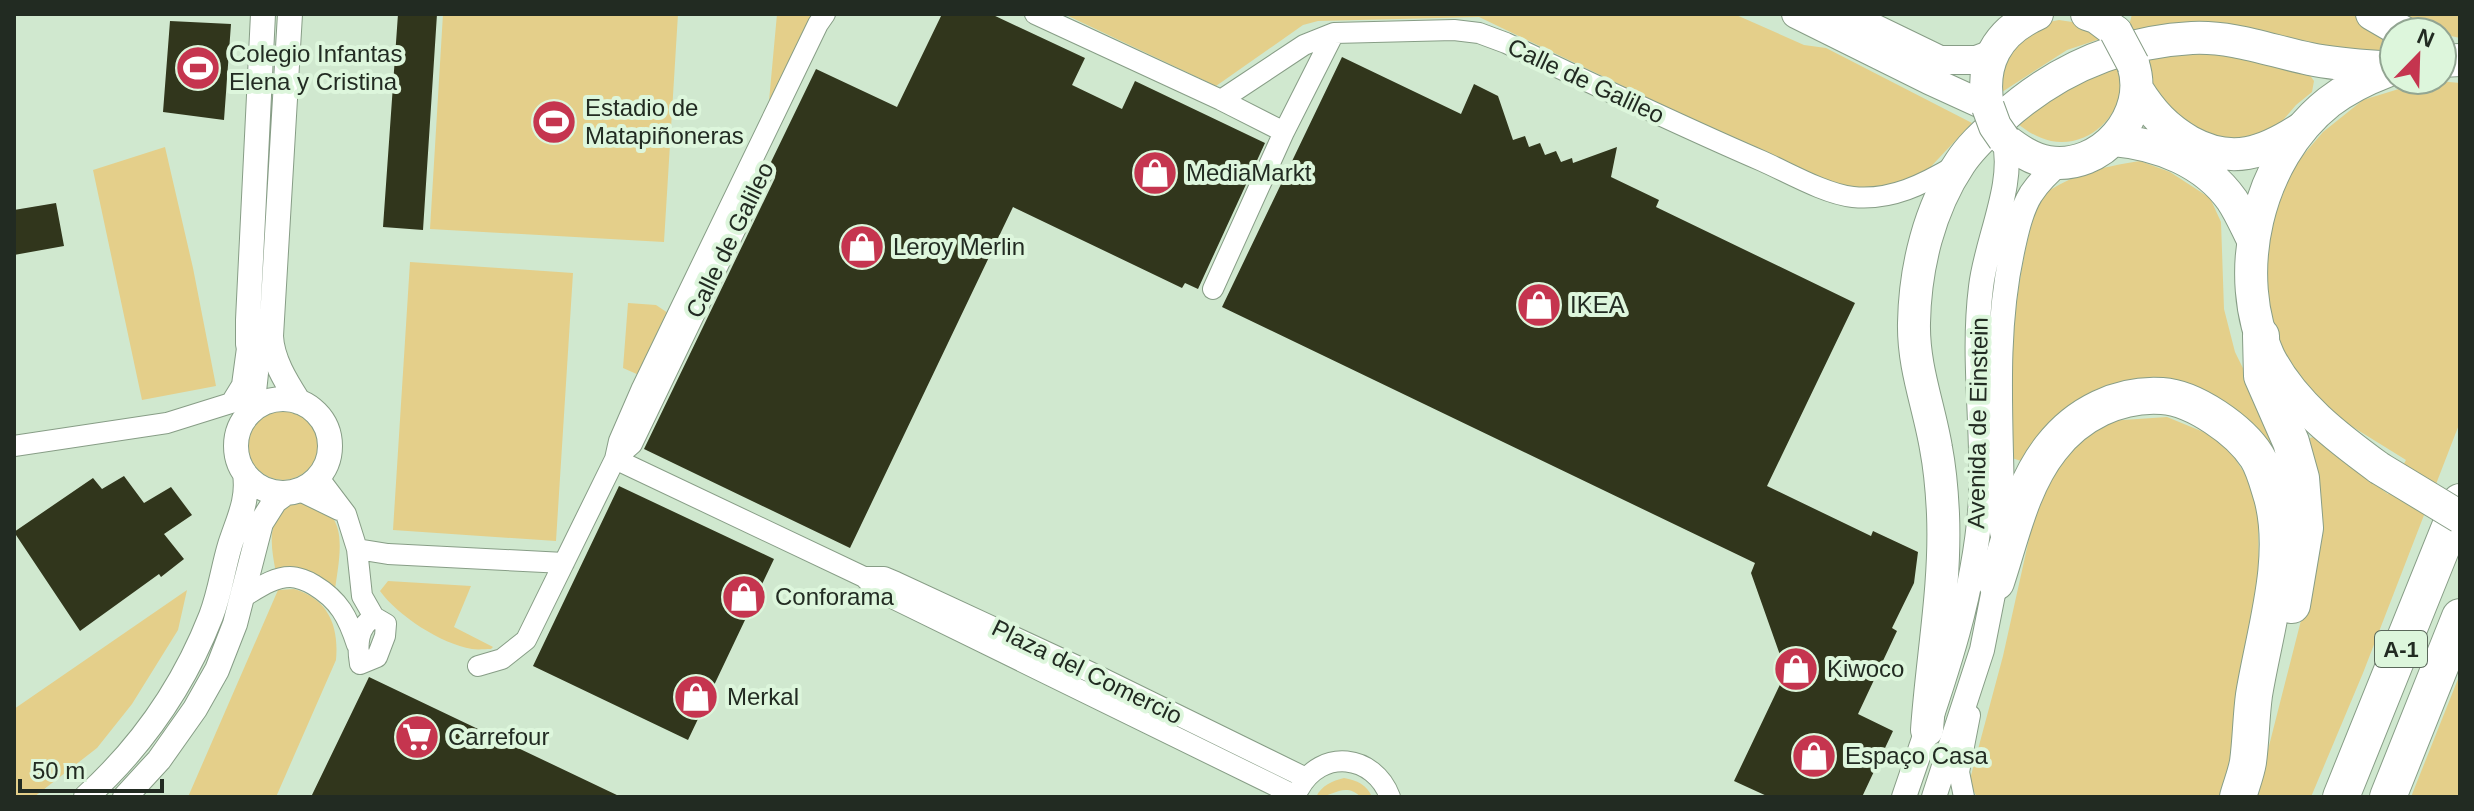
<svg xmlns="http://www.w3.org/2000/svg" width="2474" height="811" font-family="Helvetica,sans-serif">
<rect width="100%" height="100%" fill="#d0e8cf"/>
<path fill="#e4cf8a" d="M443,14H678L664,242L430,229Z
M777,14H813L769,101Z
M1064,14H1734L1804,45L1826,48L1972,123L1923,175L1879,188L1851,190L1819,180L1479,17L1318,21L1303,25L1216,86Z
M2132,14H2360L2394,36V46C2361,63 2274,30 2236,26C2199,22 2169,26 2132,31L2129,26Z
M2394,14H2460V38L2442,34V32L2425,30Z
M2059,20L2079,23L2103,38L2067,50L2002,92L2001,68L2009,49L2039,24Z
M2172,54H2216L2261,60L2309,74L2314,81L2312,92L2296,105L2278,126L2255,140L2229,142L2199,133L2152,93L2145,61Z
M2119,62C2120,70 2123,79 2122,87C2117,121 2085,148 2051,141C2038,138 2028,132 2018,124L2024,114Z
M2428,80L2460,83V422L2363,673L2311,797H2256L2310,585L2302,441L2313,437L2388,494L2406,460L2327,411L2294,376L2271,322L2262,265L2272,218L2293,167L2323,132L2363,100Z
M165,147L193,268L216,386L142,400L93,170Z
M2140,161L2170,172L2210,198L2221,222L2224,309L2235,352L2265,413L2288,469L2190,387L2024,462L2012,458C2009,369 2012,281 2040,196C2077,173 2097,168 2140,161Z
M410,262L573,273L556,541L393,530Z
M628,303L656,305L668,313L639,375L623,368Z
M248 445a35 35 0 1 1 70 0a35 35 0 1 1-70 0Z
M2167,417L2223,440L2258,494L2259,596L2225,797H1977L1969,783L2003,656L2035,512L2062,455L2109,421Z
M295,499C305,504 322,508 330,515C347,531 337,571 335,590C315,569 303,571 276,573C270,542 266,518 295,499Z
M388,581L471,586L454,627L493,647L491,649C485,649 478,650 472,649C441,644 397,615 380,591Z
M294,589C329,599 339,627 336,660L276,797H188L278,590Z
M187,590L178,630L132,704L97,748L34,797H14V709Z
M2460,674V797H2411Z
M1344,778C1357,780 1367,785 1372,797H1361C1344,781 1334,797 1316,797C1322,785 1332,781 1344,778Z"/>
<path fill="#31361c" d="M398,14H437L423,230L383,227Z
M942,14H991L1085,58L1072,85L1122,109L1135,81L1265,143L1198,289L1185,283L1182,288L1013,207L850,548L644,449L775,178L776,170L771,162L816,69L897,107Z
M170,21L231,24L224,120L163,112Z
M1342,57L1461,114L1474,84L1498,96L1513,140L1525,136L1529,147L1540,143L1545,155L1556,151L1561,162L1572,158L1573,163L1617,147L1611,177L1659,200L1656,207L1855,303L1767,486L1871,536L1873,531L1918,552L1914,583L1892,628L1897,631L1858,714L1893,731L1862,797H1769L1734,781L1786,672L1751,573L1755,563L1222,307Z
M56,203L64,246L14,255V210Z
M124,476L144,503L171,487L192,515L164,534L184,559L161,577L159,574L80,631L14,532L93,478L102,489Z
M619,486L774,559L688,740L533,666Z
M369,677L621,797H311Z"/>
<g fill="none" stroke-linecap="round" stroke-linejoin="round">
<g stroke="#879d86" stroke-width="22">
<path id="minor" d="M1035,14L1221,100L1284,132
M1221,100L1304,45L1334,33L1454,30L1479,33L1506,43C1591,83 1676,124 1762,161C1789,173 1825,194 1853,197C1891,201 1924,184 1956,165
M1213,289L1284,132L1334,33
M14,446L167,423L231,403L242,385L247,348
M624,451L632,444L763,172
M615,459L864,577L878,591L888,596L1296,796
M318,477L346,514L357,549L362,596L374,617L386,624L385,636L377,657L360,664C357,646 357,627 374,617
M298,490L339,510
M357,549L388,554L564,563
M864,577H884L896,582L1090,672L1306,778
M243,597C257,589 273,577 290,577C297,577 308,581 314,585C339,600 348,617 357,645
M478,666L502,659L526,640L615,459L619,441L642,388L818,24L825,14
M1299,789C1321,748 1374,754 1390,797
M1964,797L1959,772L1970,715"/>
</g>
<g stroke="#879d86" stroke-width="26">
<path id="tertiary" d="M290,14L271,336C272,360 287,383 299,402
M236 446a47 47 0 1 1 94 0a47 47 0 1 1-94 0Z
M252,410L256,373L248,344V320L263,14
M2002,532C2003,438 1992,344 2012,252C2016,233 2021,210 2031,194C2039,182 2049,172 2060,163
M86,797C141,747 184,685 211,616C220,593 223,568 230,545C238,520 249,500 245,474
M125,797L159,760L195,709L217,670L235,624L261,523L275,501L286,493
M1904,797C1937,700 1975,602 1981,499C1984,428 1972,358 1981,287C1986,241 2016,183 2004,139
M1934,797L1982,650L1998,569"/>
</g>
<g stroke="#879d86" stroke-width="30">
<path id="secondary" d="M1796,14L1929,80L1988,107
M1845,14L1940,60H1976L1992,54"/>
</g>
<g stroke="#879d86" stroke-width="34">
<path id="primary" d="M2087,14L2096,17L2116,32
M2372,14L2403,32
M2137,89C2152,113 2166,128 2190,142C2232,165 2264,153 2302,128
M1988,107C1980,63 1997,32 2037,14
M2004,139C2017,149 2031,159 2048,162C2101,171 2150,115 2133,64
M2114,140C2159,144 2205,162 2232,200C2240,212 2246,226 2252,238"/>
</g>
<g stroke="#879d86" stroke-width="34">
<path id="trunk" d="M2442,61L2460,60
M2379,468C2338,438 2293,404 2269,357C2230,275 2257,159 2329,102C2347,88 2366,79 2387,71
M1927,730C1932,658 1946,586 1943,514C1942,492 1940,469 1936,448C1929,406 1913,367 1914,323C1915,268 1929,209 1960,163C1971,146 1987,132 2001,119C2055,70 2119,42 2192,38C2233,36 2271,51 2310,59C2338,65 2366,66 2394,68"/>
</g>
<g stroke="#879d86" stroke-width="38">
<path id="motorway" d="M2261,336L2262,376L2291,442L2301,478L2305,528L2292,605
M1996,582C2011,537 2021,486 2051,448C2077,414 2119,393 2162,396C2194,398 2240,430 2257,457C2264,468 2268,484 2272,497C2289,559 2264,633 2254,695C2251,717 2251,740 2248,762C2246,774 2241,786 2238,797
M2341,797L2460,502
M2388,797L2460,617"/>
</g>
<use href="#minor" stroke="#fff" stroke-width="20"/>
<use href="#tertiary" stroke="#fff" stroke-width="24"/>
<use href="#secondary" stroke="#fff" stroke-width="28"/>
<use href="#primary" stroke="#fff" stroke-width="32"/>
<use href="#trunk" stroke="#fff" stroke-width="32"/>
<use href="#motorway" stroke="#fff" stroke-width="36"/>
<g stroke="#879d86" stroke-width="34" stroke-linecap="butt">
<path id="primary-bridge" d="M2116,32L2133,64
M1988,107L1995,126L2004,139"/>
</g>
<g stroke="#879d86" stroke-width="34" stroke-linecap="butt">
<path id="trunk-bridge" d="M2379,468L2460,517"/>
</g>
<use href="#primary-bridge" stroke="#fff" stroke-width="32"/>
<use href="#trunk-bridge" stroke="#fff" stroke-width="32"/>
</g>
<defs>
<g id="stadium-disc" transform="scale(2.3)"><circle r="9.5" fill="#c5354f" stroke="#ddf6dc"/><path d="M0-5a6.5 5 0 1 0 0 10a6.5 5 0 1 0 0-10ZM-3.5-1.8h7v3.6h-7Z" fill="#fff"/></g>
<g id="shop-disc" transform="scale(2.3)"><circle r="9.5" fill="#c5354f" stroke="#ddf6dc"/><path d="M-5-2.5h2.3a2.7 3.5 0 0 1 5.4 0H5L5.5 6h-11ZM-1.5-2.5h3a1.5 2.3 0 0 0-3 0Z" fill="#fff"/></g>
<g id="supermarket-disc" transform="scale(2.3)"><circle r="9.5" fill="#c5354f" stroke="#ddf6dc"/><path d="M-6-5.5h2.5l.6 2H6L4.5 2H-2.5L-4.4-4H-6ZM-1.5 3.2a1.3 1.3 0 1 0 .1 0ZM3 3.2a1.3 1.3 0 1 0 .1 0Z" fill="#fff"/></g>
</defs>
<g fill-rule="evenodd">
<use href="#stadium-disc" x="198" y="68"/>
<use href="#stadium-disc" x="554" y="122"/>
<use href="#shop-disc" x="1155" y="173"/>
<use href="#shop-disc" x="862" y="247"/>
<use href="#shop-disc" x="1539" y="305"/>
<use href="#shop-disc" x="744" y="597"/>
<use href="#shop-disc" x="1796" y="669"/>
<use href="#shop-disc" x="696" y="697"/>
<use href="#supermarket-disc" x="417" y="737"/>
<use href="#shop-disc" x="1814" y="756"/>
</g>
<g text-anchor="middle" stroke-width="8" stroke-linejoin="round" paint-order="stroke">
<rect fill="#ddf6dc" stroke="#5a685a" stroke-width="2" x="2375" y="631" width="52" height="36" rx="6"/>
<g font-size="22" font-weight="bold" fill="#222b22">
<text x="2401" y="657">A-1</text>
</g>
<g font-size="24" fill="#222b22" stroke="#ddf6dc" text-anchor="start">
<text x="229" y="62">Colegio Infantas<tspan x="229" dy="28">Elena y Cristina</tspan></text>
<text x="585" y="116">Estadio de<tspan x="585" dy="28">Matapiñoneras</tspan></text>
<text x="1186" y="181">MediaMarkt</text>
<text x="893" y="255">Leroy Merlin</text>
<text x="1570" y="313">IKEA</text>
<text x="775" y="605">Conforama</text>
<text x="1827" y="677">Kiwoco</text>
<text x="727" y="705">Merkal</text>
<text x="448" y="745">Carrefour</text>
<text x="1845" y="764">Espaço Casa</text>
</g>
<g font-size="24" fill="#222b22" stroke="#ddf6dc">
<text transform="translate(1586 81) rotate(25)" y="8">Calle de Galileo</text>
<text transform="translate(730 240) rotate(-64)" y="8">Calle de Galileo</text>
<text transform="translate(1978 423) rotate(-89)" y="8">Avenida de Einstein</text>
<text transform="translate(1087 672) rotate(26)" y="8">Plaza del Comercio</text>
</g>
</g>
<rect width="2474" height="811" fill="none" stroke="#222b22" stroke-width="32"/>
<g transform="translate(2418 56) rotate(23)"><circle r="38" fill="#ddf6dc" stroke="#92a592" stroke-width="2"/>
<path d="M0-6L14 30L0 20L-14 30Z" fill="#c5354f"/>
<text y="-12" font-size="22" font-weight="bold" text-anchor="middle" fill="#222b22">N</text>
</g>
<path d="M20 779v12h142v-12" fill="none" stroke="#222b22" stroke-width="4"/>
<text x="32" y="779" font-size="24" fill="#222b22" stroke="#ddf6dc" stroke-width="6" paint-order="stroke">50 m</text>
</svg>
